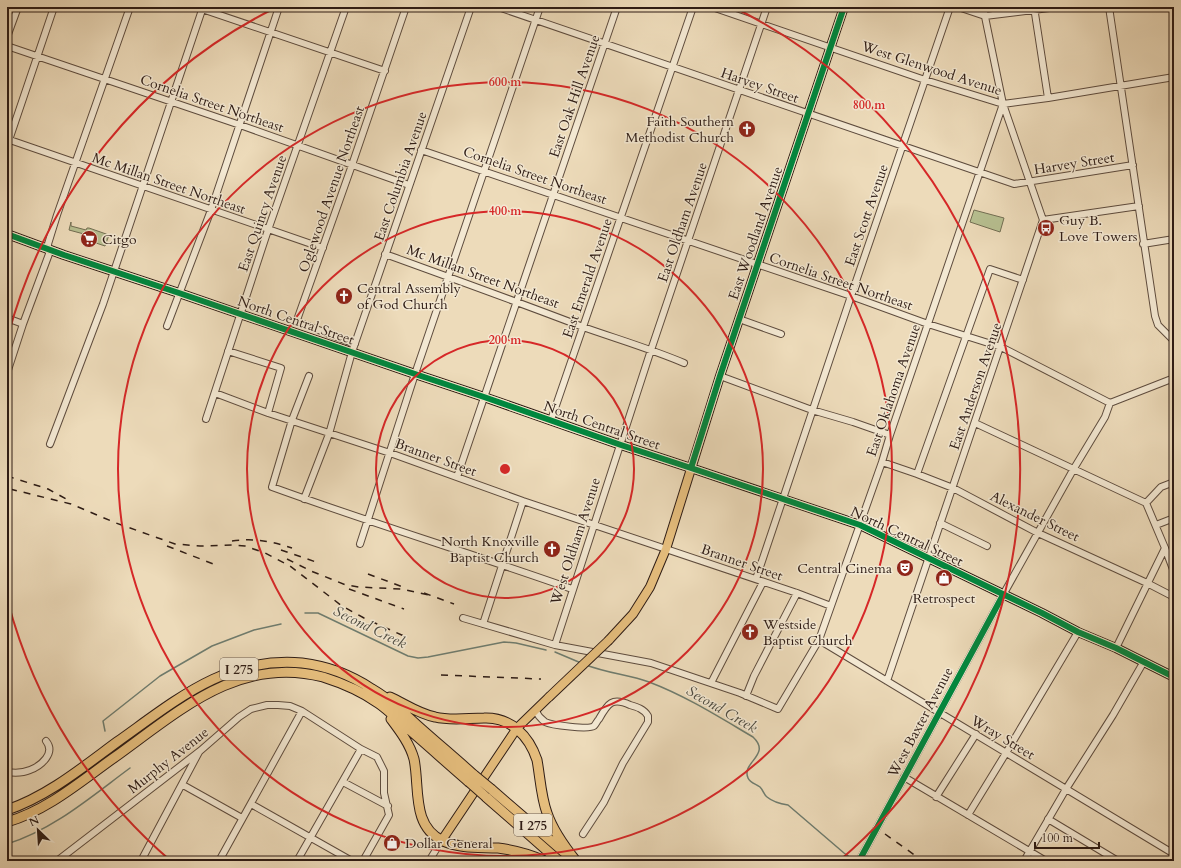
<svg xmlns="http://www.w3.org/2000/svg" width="1181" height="868" font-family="Cardo,serif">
<rect width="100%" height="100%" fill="#eddbba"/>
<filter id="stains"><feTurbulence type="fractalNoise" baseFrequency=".005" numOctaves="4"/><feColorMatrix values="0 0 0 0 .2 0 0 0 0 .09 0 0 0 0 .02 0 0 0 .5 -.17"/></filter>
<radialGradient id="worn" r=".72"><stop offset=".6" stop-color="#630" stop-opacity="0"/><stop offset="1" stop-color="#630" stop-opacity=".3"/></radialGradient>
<path fill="#b7c091" stroke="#726e53" d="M974,210L1004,218L1000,232L970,222Z
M71,222V226L86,230L87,228H89L109,235L105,246L93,242L95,237L69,230Z"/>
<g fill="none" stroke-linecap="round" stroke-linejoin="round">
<path stroke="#6f7c6e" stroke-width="1.5" d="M305,613H318L408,656L418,658L428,657L504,642L516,643L546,650
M555,652L581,663
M586,665C607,673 629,675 649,682C686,696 719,717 753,737C772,755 741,762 748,778C750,783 756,784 760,787C763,790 764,795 767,797C773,802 781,804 788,805L844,853L854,860
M105,731L103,721L160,676L212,646L254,630L281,624
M7,844C53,830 92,796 130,768"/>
<g stroke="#5e4c3e" stroke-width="8">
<path id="minor" d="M196,7L385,71
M498,7L1014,184L1133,165
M712,7L925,80L1003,104L1048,98L1174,77
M958,7L985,16L1057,7
M983,7L1003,104L1043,220
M1034,7L1048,98
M1109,7L1155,316L1158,325L1174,341
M7,37L18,7
M7,46L240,125L409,185
M7,139L323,248
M7,146L54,7
M421,150L851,296L928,324L1001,347L1110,403
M1043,220L1139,206
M1143,244L1174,239
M385,254C451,278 518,302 583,327C617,339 651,349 684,363
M7,318L23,324
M739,319L781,334
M167,326L211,210L279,7
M355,344L303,324L297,320L352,165L406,7
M228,351L281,368L268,413
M7,373L23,324L49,254L48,244L57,215L130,7
M309,376L292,420L272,487C371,523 473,554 572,589
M720,376L812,410L853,422L890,435
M215,393L268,413L390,453L523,501L797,593L831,606
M206,419L268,230L346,7
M551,420L693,7
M975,423L1146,503L1165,548L1174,572
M50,444L103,304L203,7
M882,462L917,474L953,488L1038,533L1147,583L1174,597
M917,474L990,269L1023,280
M457,477L617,7
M304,499L329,434L352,352L471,7
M1146,503L1161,487L1174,482
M940,523L987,546
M1156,525L1174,518
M360,544L415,374L540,7
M756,579L851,296L950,7
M463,618L555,645L651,663L740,693L778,709L819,640L882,462L890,435L1003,104
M483,624L523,501
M819,640L1174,854
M555,645L651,350L767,7
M1116,648L1165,548
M887,681L1043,220
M711,683L763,582
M746,696L754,676L797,593
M535,710C537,714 541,719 545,722C551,725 589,730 594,726C596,724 597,721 599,719C608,703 612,697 630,705C637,707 644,709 648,716V722L623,763L604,802L583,834
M7,772C14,773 23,773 30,770C41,766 56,753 46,741
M904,777L1046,861
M343,782L388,806
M183,785L242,818
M936,797L976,734
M251,804L352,861
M968,815L1006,753L1078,632
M1048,819L1118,861
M57,861L200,751L239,717L251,709L267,705H278L290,706L302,711L361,749L377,757L384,771V793L389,815L363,861
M141,861L199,752
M219,861L302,711
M297,861L361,749
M429,861L442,840
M859,861L1003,595L1073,470L1105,417L1110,403L1174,378
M1024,861L1066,789L1113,715L1143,663
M1173,861L1174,859"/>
</g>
<g stroke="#2e1c15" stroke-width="10">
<path id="major" d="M7,234L64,255L179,293L415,374L484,397L621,445L691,468L860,525L1042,613L1078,632L1116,648L1174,677
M609,640L633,614L650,587L666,549L720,376L844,7
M442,840L517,728L549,697"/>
</g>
<g stroke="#2e1c15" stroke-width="11">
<path id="highway" d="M390,697C405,704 419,714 435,717C451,721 468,718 484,718C511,717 529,736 537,760C540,776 541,797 547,813C553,831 564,846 576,861
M391,719C400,731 410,744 414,759C420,787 411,826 443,841C461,849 479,847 498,848C514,850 529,854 545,861
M491,789L564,852
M486,797L559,861
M7,810C48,796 83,767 117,742C175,701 226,656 302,663C327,666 351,675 372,689C389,699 403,712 417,725C436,742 455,758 474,775
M7,822C48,810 81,781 115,757C179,711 239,655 323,677C342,683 361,691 378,703C387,709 396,718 405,726C426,744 447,763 469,782"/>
</g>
<use href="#minor" stroke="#f3e8d2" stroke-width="6"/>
<use href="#major" stroke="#e6be7d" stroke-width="8"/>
<use href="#highway" stroke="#e6be7d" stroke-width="9"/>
<path stroke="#2e1c15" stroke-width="1.5" stroke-dasharray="7 7" stroke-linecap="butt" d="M7,476L48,489L70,501
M10,489L71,504L116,523L175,544L200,546L233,545L245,546L265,553L290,566L342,606L364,618L406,637
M232,541C254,538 271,541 292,548
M167,546L216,565
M281,550L316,562
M287,559L311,571L346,585L359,587L401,589L429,595
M368,574L403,587
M349,589L404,609
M424,593L454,604
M441,675L541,679
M885,834L923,861"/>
<g stroke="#2e1c15" stroke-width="10" stroke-linecap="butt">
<path id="major-bridge" d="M549,697L609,640"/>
</g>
<g stroke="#2e1c15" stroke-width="11" stroke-linecap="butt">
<path id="highway-bridge" d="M474,775L491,789
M469,782L486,797"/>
</g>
<use href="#major-bridge" stroke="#e6be7d" stroke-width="8"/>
<use href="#highway-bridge" stroke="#e6be7d" stroke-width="9"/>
<g stroke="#f3e8d2" stroke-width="8">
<path id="cycleway" d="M7,234L64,255L179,293L415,374L484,397L621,445L691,468L860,525L1042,613L1078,632L1116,648L1174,677
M691,468L720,376L844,7
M859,861L1003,595"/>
</g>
<use href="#cycleway" stroke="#00873e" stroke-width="6"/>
</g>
<g fill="none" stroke="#d62828" stroke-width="2">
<circle cx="505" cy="469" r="129"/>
<circle cx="505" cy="469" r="258"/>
<circle cx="505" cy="469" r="387"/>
<path d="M171 861A515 515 0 0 1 8 602M8 336A515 515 0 0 1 275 8M735 8A515 515 0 0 1 839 861"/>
</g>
<defs>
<g id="church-disc" transform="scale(0.9)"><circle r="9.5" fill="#8f2418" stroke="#f3e8d2"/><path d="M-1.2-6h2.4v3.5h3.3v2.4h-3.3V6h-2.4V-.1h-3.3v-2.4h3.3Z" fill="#fff"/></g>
<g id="bus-disc" transform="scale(0.9)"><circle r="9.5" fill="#8f2418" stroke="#f3e8d2"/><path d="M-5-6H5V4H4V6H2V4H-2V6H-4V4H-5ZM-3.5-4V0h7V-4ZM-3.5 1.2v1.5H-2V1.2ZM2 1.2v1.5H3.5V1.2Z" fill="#fff"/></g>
<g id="supermarket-disc" transform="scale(0.9)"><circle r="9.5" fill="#8f2418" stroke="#f3e8d2"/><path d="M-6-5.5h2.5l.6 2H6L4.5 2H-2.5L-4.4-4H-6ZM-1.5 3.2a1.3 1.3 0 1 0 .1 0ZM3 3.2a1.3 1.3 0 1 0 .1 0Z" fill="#fff"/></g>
<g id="theatre-disc" transform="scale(0.9)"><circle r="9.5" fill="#8f2418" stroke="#f3e8d2"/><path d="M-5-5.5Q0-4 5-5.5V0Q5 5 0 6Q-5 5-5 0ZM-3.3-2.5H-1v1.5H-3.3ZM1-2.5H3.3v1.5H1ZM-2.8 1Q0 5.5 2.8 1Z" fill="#fff"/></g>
<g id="shop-disc" transform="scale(0.9)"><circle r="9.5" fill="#8f2418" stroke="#f3e8d2"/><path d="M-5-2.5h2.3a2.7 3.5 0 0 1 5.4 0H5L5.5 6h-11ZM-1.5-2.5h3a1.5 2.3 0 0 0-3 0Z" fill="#fff"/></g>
</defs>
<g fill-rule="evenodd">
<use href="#church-disc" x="747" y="129"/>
<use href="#bus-disc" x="1046" y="228"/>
<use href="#supermarket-disc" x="89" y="239"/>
<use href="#church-disc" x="344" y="296"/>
<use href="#church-disc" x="552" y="549"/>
<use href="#theatre-disc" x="905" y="568"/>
<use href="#shop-disc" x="944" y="578"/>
<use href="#church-disc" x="750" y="632"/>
<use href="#shop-disc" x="392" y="843"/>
</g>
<g text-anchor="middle" stroke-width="3" stroke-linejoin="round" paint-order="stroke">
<g fill="#f3e8d2" stroke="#69594e" stroke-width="1">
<rect x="220" y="658" width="38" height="22" rx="3"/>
<rect x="514" y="814" width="38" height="22" rx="3"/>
</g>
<g font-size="13" font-weight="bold" fill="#2e1c15">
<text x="239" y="674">I 275</text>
<text x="533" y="830">I 275</text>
</g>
<g font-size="14" fill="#2e1c15" stroke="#f3e8d2">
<text transform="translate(932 68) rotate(18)" y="5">West Glenwood Avenue</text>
<text transform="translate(760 85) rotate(19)" y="5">Harvey Street</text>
<text transform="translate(574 96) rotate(-71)" y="5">East Oak Hill Avenue</text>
<text transform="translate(212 103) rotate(19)" y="5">Cornelia Street Northeast</text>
<text transform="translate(1074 163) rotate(-9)" y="5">Harvey Street</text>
<text transform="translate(535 175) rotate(19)" y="5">Cornelia Street Northeast</text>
<text transform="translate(400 176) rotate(-71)" y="5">East Columbia Avenue</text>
<text transform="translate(169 183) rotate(19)" y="5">Mc Millan Street Northeast</text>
<text transform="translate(331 189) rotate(-71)" y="5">Oglewood Avenue Northeast</text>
<text transform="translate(262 213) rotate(-71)" y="5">East Quincy Avenue</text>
<text transform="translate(866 215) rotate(-71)" y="5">East Scott Avenue</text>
<text transform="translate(682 222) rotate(-71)" y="5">East Oldham Avenue</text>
<text transform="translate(755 233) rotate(-71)" y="5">East Woodland Avenue</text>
<text transform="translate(483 276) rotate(20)" y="5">Mc Millan Street Northeast</text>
<text transform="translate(587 278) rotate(-71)" y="5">East Emerald Avenue</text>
<text transform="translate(841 281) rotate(19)" y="5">Cornelia Street Northeast</text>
<text transform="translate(296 320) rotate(19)" y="5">North Central Street</text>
<text transform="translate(975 386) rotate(-71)" y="5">East Anderson Avenue</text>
<text transform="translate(893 390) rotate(-71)" y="5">East Oklahoma Avenue</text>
<text transform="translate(602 425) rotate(19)" y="5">North Central Street</text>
<text transform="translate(436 457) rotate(20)" y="5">Branner Street</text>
<text transform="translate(1035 516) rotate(26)" y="5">Alexander Street</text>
<text transform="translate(907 536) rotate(25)" y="5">North Central Street</text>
<text transform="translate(575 541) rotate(-72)" y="5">West Oldham Avenue</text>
<text transform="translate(742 562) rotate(19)" y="5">Branner Street</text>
<text transform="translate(920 722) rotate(-62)" y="5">West Baxter Avenue</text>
<text transform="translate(1003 737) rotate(31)" y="5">Wray Street</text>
<text transform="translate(168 760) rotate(-38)" y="5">Murphy Avenue</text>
</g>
<g font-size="14" fill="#2e1c15" stroke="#f3e8d2" text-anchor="start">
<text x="734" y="126" text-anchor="end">Faith Southern<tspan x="734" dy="16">Methodist Church</tspan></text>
<text x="1059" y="225">Guy B.<tspan x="1059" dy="16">Love Towers</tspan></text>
<text x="102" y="244">Citgo</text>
<text x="357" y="293">Central Assembly<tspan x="357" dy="16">of God Church</tspan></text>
<text x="539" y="546" text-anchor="end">North Knoxville<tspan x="539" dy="16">Baptist Church</tspan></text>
<text x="892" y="573" text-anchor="end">Central Cinema</text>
<text x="944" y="603" text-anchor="middle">Retrospect</text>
<text x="763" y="629">Westside<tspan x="763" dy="16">Baptist Church</tspan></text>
<text x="405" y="848">Dollar General</text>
</g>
<g font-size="15" font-style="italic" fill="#4e4c42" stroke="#f3e8d2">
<text transform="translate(370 627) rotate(26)" y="5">Second Creek</text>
<text transform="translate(722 709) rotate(30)" y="5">Second Creek</text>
</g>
</g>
<circle cx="505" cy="469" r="6" fill="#d62828" stroke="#f3e8d2" stroke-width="2"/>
<g font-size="12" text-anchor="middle" font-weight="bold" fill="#d62828" stroke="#f3e8d2" stroke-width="3" stroke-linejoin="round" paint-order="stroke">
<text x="505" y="86">600 m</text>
<text x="869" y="109">800 m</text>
<text x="505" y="215">400 m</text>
<text x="505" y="344">200 m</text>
</g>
<rect width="1181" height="868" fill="none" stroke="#eddbba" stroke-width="24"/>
<rect x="8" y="8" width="1165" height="852" fill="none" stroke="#2e1c15" stroke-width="2"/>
<rect x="12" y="12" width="1157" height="844" fill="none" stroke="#2e1c15"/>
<g transform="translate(38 830) rotate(335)" stroke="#f3e8d2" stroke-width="3" paint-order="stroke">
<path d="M0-3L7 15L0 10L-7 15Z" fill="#2e1c15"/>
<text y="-6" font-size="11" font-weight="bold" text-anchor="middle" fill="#2e1c15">N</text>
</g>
<path d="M1035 842v6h64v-6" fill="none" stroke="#2e1c15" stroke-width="2"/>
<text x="1041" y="842" font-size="12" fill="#2e1c15" stroke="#f3e8d2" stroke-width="3" paint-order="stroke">100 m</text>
<rect width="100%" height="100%" filter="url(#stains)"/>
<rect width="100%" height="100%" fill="url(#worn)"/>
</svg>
